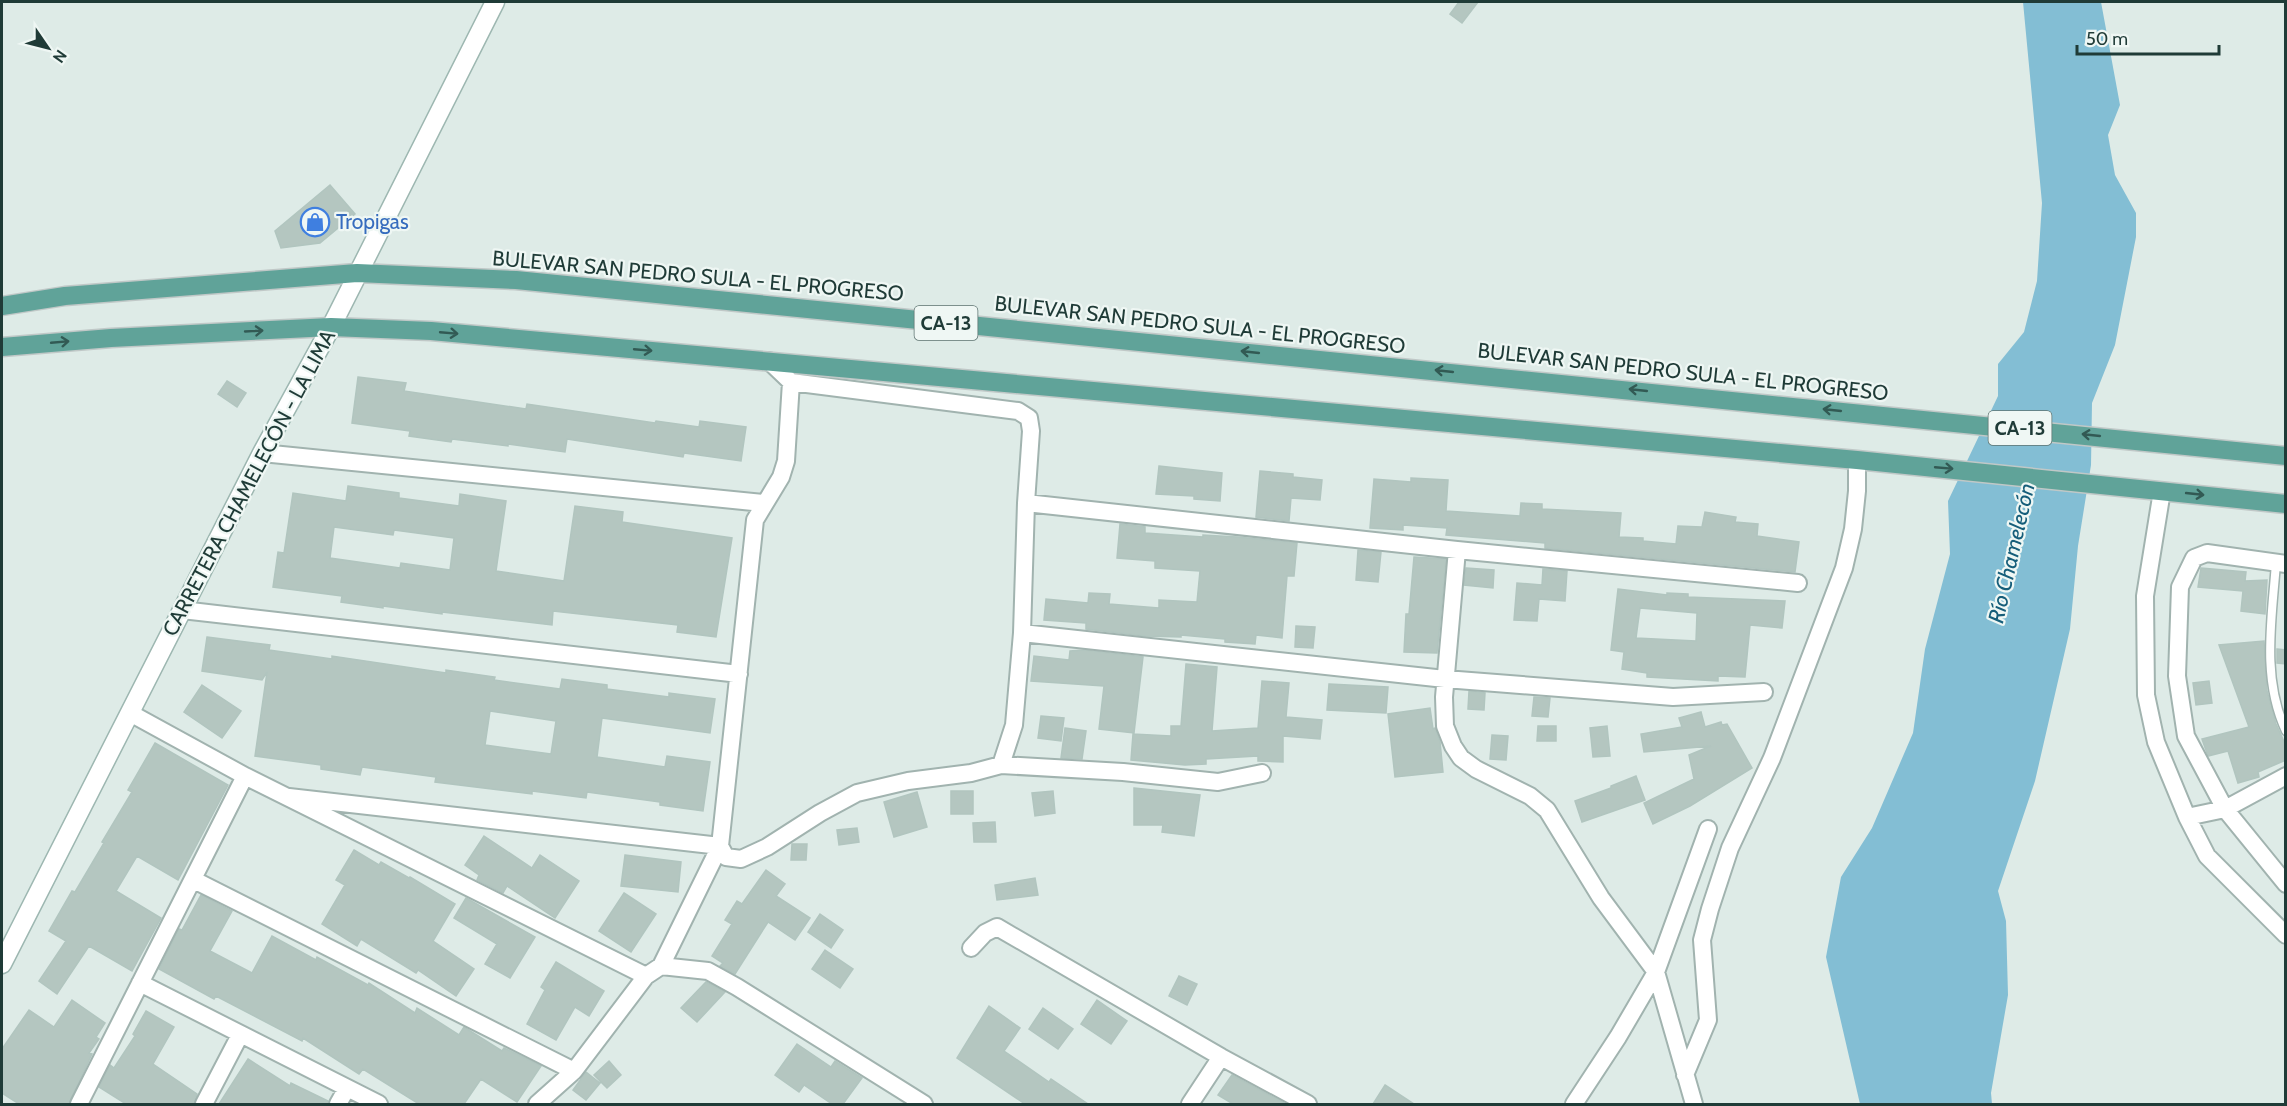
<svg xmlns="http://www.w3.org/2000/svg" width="2287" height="1106" font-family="Cabin,sans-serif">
<rect width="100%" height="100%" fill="#deebe7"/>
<path fill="#83bed4" d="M2023,2H2101L2120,105L2108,135L2115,175L2136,213V237L2115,345L2092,403L2091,465L2078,546L2070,629L2035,781L1998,891L2006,921L2008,995L1991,1093L1992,1104H1860L1826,957L1841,877L1872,828L1913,733L1925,649L1950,554L1948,501L1998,396V364L2024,332L2037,281L2042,203Z"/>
<path fill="#b4c6c0" stroke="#b1c5bf" stroke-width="1.5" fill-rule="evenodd" d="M1459,2H1478L1462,23L1450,14Z
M330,185L355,214L320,243L281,248L275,231Z
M358,377L406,383L404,391L526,409L527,404L655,423L656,421L699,427L700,421L746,427L741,461L684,453L683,457L567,439L565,452L508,444V446L452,439L451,442L409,436L410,431L352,423Z
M227,381L246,393L237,407L218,394Z
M1159,466L1222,473L1220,501L1194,499V496L1156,494Z
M1260,471L1293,474V477L1322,480L1320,500L1291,498L1289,521L1256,517Z
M1411,478L1448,480L1446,511L1520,516L1521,503L1542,504V509L1621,513L1619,537L1643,538V541L1676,544L1678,526L1702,527L1705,512L1736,517L1735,522L1758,524L1757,536L1799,542L1795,572L1545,548V543L1446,535L1447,528L1403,525V530L1370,528L1374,479L1411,482Z
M348,486L399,493V498L459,506L460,494L506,501L496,571L564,581L575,506L623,512L622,522L732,538L716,637L677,632L678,625L553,611L552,625L442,612V614L383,606V608L341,602L342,596L273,587L278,552L284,553L293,493L346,501ZM334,527L393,535L394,530L454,538L450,570L401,563L400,568L330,558Z
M1120,524L1145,527V533L1203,537V535L1237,537L1297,543L1294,576H1287L1282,638L1256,635L1255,644L1225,642V639L1181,635V637L1145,636L1086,629V623L1044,620L1046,599L1088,603L1089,593L1110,594L1109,604L1159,608V600L1197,602L1200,571L1155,568V561L1117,558Z
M1358,550L1381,552L1378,582L1356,580Z
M1414,557L1446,559L1437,653L1404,652L1406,614H1409Z
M1466,568L1494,570L1493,588L1464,585Z
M2201,568L2246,572L2245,581L2267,580L2265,614L2241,611L2243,591L2198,587Z
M1543,569L1567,571L1565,601L1539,599L1537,621L1514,620L1517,583L1542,585Z
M1618,589L1667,595V593L1688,594V597L1785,601L1782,628L1750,625L1745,677L1718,676V681L1647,677V673L1622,669L1624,652L1611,650ZM1640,608L1697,613L1696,641L1636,638Z
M1296,626L1315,627L1313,648L1295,647Z
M207,637L270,645L269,650L332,659V656L446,673V670L495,677L494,680L560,689L562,679L607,685V689L669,697V693L715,699L710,733L602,718L597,757L665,767L667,756L710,762L703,811L660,805V802L587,792L586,798L532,791V794L435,782L436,777L362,767L360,775L321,769V765L255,756L267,672L262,680L202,671ZM490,711L556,721L551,754L485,745Z
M2264,641L2267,691L2276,724L2286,746V760L2258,772L2259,777L2238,783L2228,751L2208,756L2202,739L2249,727L2219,645Z
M2277,649L2286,650V664L2277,663Z
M1084,650L1143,657L1134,733L1099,729L1104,686L1031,681L1034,656L1069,660L1070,651Z
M1186,664L1217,667L1212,731L1258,728L1262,681L1289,683L1286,717L1322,720L1320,739L1283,736V762L1258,761V756L1206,759V764L1185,765L1131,760L1133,734L1171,736V726H1181Z
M2209,681L2212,703L2196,705L2193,683Z
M1329,684L1388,687L1386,713L1327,710Z
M202,685L241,711L222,738L184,712Z
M1469,691L1485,693L1484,710L1468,709Z
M1534,697L1550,698L1548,717L1532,716Z
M1430,708L1433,729L1435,728L1440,742L1443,772L1395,777L1388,714Z
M1701,712L1705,727L1721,722L1722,725L1727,724L1752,768L1690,806L1653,824L1644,803L1694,779L1689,755L1711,746L1644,752L1641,734L1682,727L1679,718Z
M1041,716L1064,718L1061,741L1038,738Z
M1538,726H1556V741H1537Z
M1607,726L1610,756L1593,757L1590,728Z
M1065,728L1086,731L1082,759L1061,758Z
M1492,735L1508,736L1506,760L1490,759Z
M155,743L228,785L178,880L137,856L116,891L161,918L132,971L89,946L57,994L39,981L66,941L49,931L72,891L75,892L104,843L102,842L132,792L128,790Z
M1636,776L1645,800L1582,822L1575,801L1611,788V786Z
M1134,788L1200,795L1194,836L1162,832L1163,825H1134Z
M951,791H973V814H951Z
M1053,791L1055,813L1035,816L1032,793Z
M917,792L927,827L894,837L884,802Z
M995,822L996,842H974L973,823Z
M857,828L859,842L839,845L837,830Z
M484,836L532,868L540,855L579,881L555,918L507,886L503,893L477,880L479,875L465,865Z
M792,844H807L806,860H791Z
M354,850L379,865L381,862L409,878L410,877L455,904L433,941L474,969L456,996L418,970L416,973L361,939L357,946L322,924L345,885L336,880Z
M625,855L681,862L678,892L621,886Z
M766,870L785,884L776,896L810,918L795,940L768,922L735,974L720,966L723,963L712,956L732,924L725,920L737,901L742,904Z
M1035,878L1038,895L997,900L995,885Z
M624,893L656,914L631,952L599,931Z
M201,895L232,911L210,951L252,973L272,936L316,960L317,957L368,985L369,983L415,1013L417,1008L459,1035L464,1027L502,1051L504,1048L541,1066L517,1102L481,1079L464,1104H419L363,1069L359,1074L303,1038L302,1041L216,996L214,999L159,969L179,929L182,930Z
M466,898L535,937L510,978L485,964L497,944L454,918Z
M820,914L843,930L831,948L808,932Z
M825,950L853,969L840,988L812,969Z
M556,962L604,991L589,1016L575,1007L556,1040L527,1024L545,990L541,987Z
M1179,976L1197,984L1187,1005L1169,996Z
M706,982L725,992L697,1022L681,1008Z
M72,1000L105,1023L96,1037L99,1039L89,1053L92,1054L69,1103L19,1104L2,1093V1049L29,1010L54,1027Z
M1097,1000L1127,1021L1111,1044L1081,1024Z
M989,1006L1020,1028L1004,1051L1049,1082L1051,1079L1088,1104H1025L957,1058Z
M1043,1008L1073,1029L1058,1049L1029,1029Z
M146,1011L174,1027L153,1064L197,1094L194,1104H126L99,1087L110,1065L114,1068L135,1036L133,1034Z
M797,1044L831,1067L835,1061L862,1078L843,1104H832L804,1085L799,1092L775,1075Z
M248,1059L290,1086L291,1083L328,1101V1104H219Z
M609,1061L621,1075L607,1088L594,1075Z
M586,1072L600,1083L586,1100L573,1090Z
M1232,1075L1284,1103L1286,1104H1233L1218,1095Z
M1385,1085L1414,1104H1373Z"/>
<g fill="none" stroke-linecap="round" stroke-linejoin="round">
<g stroke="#a1b3af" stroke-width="11">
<path id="lane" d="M2276,563C2272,618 2261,678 2286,731"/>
</g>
<g stroke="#a1b3af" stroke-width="20">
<path id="street" d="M769,361L791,382L1018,411L1029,418L1031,431L1026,503L1022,633L1014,725L1001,765
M262,453L763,503
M2162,491L2145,596L2146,695L2156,742L2187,817L2207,856L2286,935
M1026,503L1457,550L1798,583
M1457,550L1444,697L1445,726L1453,746L1461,758L1476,769L1530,796L1547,810L1601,898L1656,972L1694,1104
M2286,564L2207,553L2194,558L2180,587L2177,676L2186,736L2225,809L2286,884
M182,610L739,674
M1022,633L1445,679L1673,697L1764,692
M130,713L245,776L646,976
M289,797L720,846L726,857L741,859L767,847L820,813L857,793L908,781L971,773L1001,765L1123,772L1218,782L1262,773
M2187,817L2225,809L2286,776
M194,880L574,1071
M971,948L985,933L997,927L1221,1057L1308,1104
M661,966L708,971L737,987L924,1104
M140,983L379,1104
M1685,1075L1708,1020L1702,940L1710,909L1730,848L1772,758L1844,568L1853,529L1857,491V460
M79,1104L245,776
M204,1104L240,1035
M338,1104L347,1088
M537,1104L574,1071L646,976L661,966L720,846L755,520L781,477L786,461L791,382
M1190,1104L1221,1057
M1574,1104L1618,1037L1656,972L1708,829"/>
</g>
<g stroke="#9db7b1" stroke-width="21">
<path id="secondary" d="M2,964L262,453L331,327L495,2"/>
</g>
<g stroke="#c0c8c7" stroke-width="21">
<path id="primary" d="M2,306L65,296L357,273L516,280L2286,456
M2,347L111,338L331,327L431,331L1857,460L2286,504"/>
</g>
<use href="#lane" stroke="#fff" stroke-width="8"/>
<use href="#street" stroke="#fff" stroke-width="16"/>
<use href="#secondary" stroke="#fff" stroke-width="18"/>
<use href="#primary" stroke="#60a399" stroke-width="18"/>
</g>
<defs><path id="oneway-shaft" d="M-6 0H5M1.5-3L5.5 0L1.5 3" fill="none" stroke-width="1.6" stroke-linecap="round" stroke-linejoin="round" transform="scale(1.5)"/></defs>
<g stroke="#325a54">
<use href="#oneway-shaft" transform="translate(254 331) rotate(-3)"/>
<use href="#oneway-shaft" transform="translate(449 333) rotate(5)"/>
<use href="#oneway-shaft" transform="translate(60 342) rotate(-5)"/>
<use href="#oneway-shaft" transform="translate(643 350) rotate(5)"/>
<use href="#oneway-shaft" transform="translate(1250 352) rotate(-174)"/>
<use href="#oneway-shaft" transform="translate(1444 371) rotate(-174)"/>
<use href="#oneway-shaft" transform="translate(1638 390) rotate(-174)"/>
<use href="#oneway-shaft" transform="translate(1832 410) rotate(-174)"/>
<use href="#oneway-shaft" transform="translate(2091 435) rotate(-174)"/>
<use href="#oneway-shaft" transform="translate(1944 468) rotate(5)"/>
<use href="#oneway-shaft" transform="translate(2195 494) rotate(6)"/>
</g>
<defs>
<g id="shop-ring" transform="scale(1.5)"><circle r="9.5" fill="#eff7f4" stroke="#3f7fe0" stroke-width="1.5"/><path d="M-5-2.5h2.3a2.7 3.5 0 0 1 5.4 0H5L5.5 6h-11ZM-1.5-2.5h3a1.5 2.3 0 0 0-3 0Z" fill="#3f7fe0"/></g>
</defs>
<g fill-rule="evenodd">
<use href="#shop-ring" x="315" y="222"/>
</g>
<g text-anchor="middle" stroke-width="4.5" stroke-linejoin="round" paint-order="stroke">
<g fill="#eff7f4" stroke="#5d7370" stroke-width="1.5">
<rect x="914.5" y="306" width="63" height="34" rx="4.5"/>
<rect x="1988.5" y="411" width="63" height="34" rx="4.5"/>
</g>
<g font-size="20" font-weight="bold" fill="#1f3b37">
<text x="946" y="330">CA-13</text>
<text x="2020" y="435">CA-13</text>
</g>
<g font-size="21" fill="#366cbe" stroke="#eff7f4" text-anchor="start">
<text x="336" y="229">Tropigas</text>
</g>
<g font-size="21" fill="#1f3b37" stroke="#eff7f4">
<text transform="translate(698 276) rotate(5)" y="7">BULEVAR SAN PEDRO SULA - EL PROGRESO</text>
<text transform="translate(1200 325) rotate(6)" y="7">BULEVAR SAN PEDRO SULA - EL PROGRESO</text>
<text transform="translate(1683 372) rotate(6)" y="7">BULEVAR SAN PEDRO SULA - EL PROGRESO</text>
<text transform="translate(249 483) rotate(-62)" y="7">CARRETERA CHAMELECÓN - LA LIMA</text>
</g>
<g font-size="22" font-style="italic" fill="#165e7a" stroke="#eff7f4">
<text transform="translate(2011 553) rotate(-77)" y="8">Río Chamelecón</text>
</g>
</g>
<rect width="2287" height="1106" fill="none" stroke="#1f3b37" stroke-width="6"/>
<g transform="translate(48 48) rotate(125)" stroke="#eff7f4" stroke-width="4.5" paint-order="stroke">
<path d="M0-4.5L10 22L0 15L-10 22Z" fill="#1f3b37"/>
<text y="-9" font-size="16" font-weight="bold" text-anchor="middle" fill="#1f3b37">N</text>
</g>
<path d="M2077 45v9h142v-9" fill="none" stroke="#1f3b37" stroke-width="3"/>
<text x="2086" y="45" font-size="18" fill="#1f3b37" stroke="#eff7f4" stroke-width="4.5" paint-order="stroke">50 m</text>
</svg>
